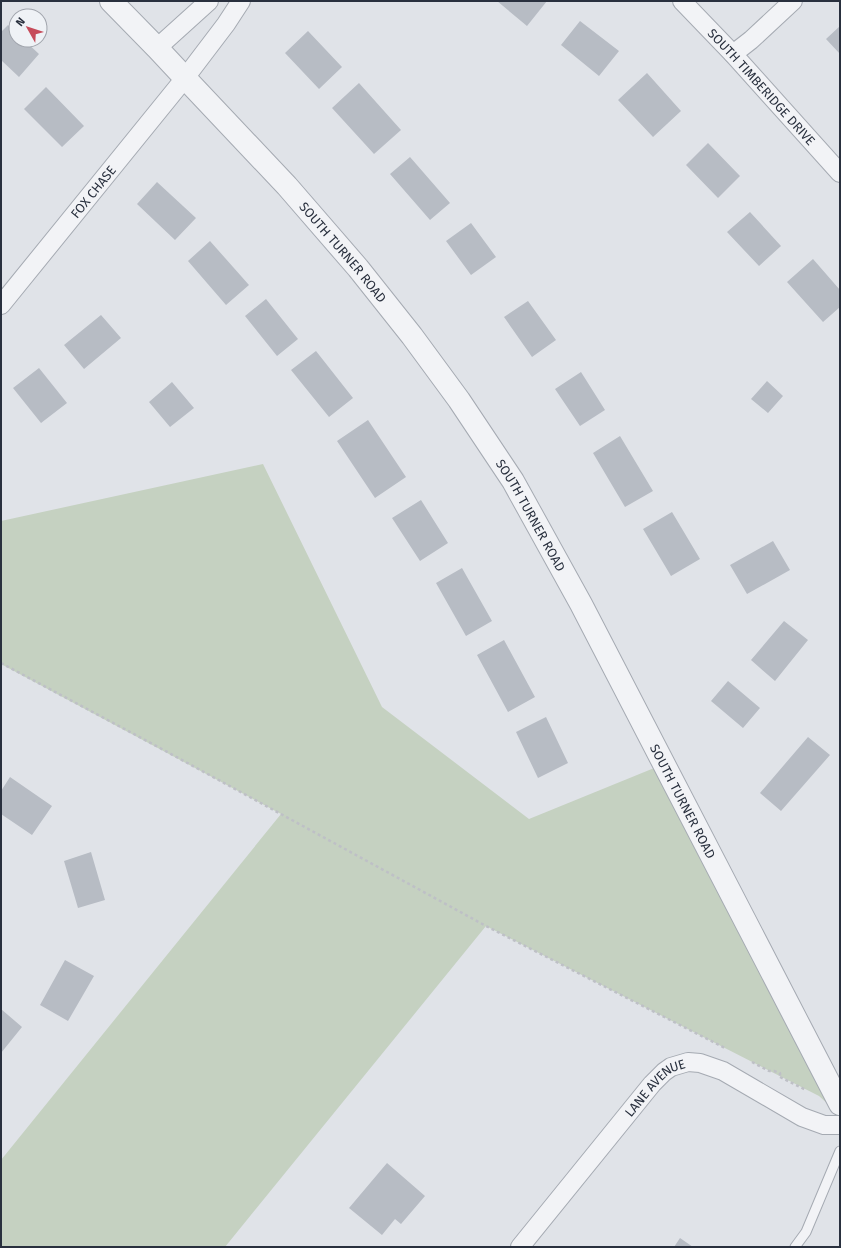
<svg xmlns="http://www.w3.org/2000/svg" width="841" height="1248" font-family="'Fira Sans',sans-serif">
<rect width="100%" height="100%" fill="#e0e3e8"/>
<path fill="#c5d1c1" d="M263,464L382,707L529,819L664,764L840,1104V1115L819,1096L486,926L225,1247H1V1160L281,814L1,664V521Z"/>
<path fill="#b7bcc4" d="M497,1H547L527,26Z
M580,21L619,51L599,76L561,45Z
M8,25L16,33V40H24L39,54L19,77L1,60V32Z
M840,26V54L826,39Z
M308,31L342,67L319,89L285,53Z
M647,73L681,111L653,137L618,100Z
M359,83L401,130L374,154L332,108Z
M46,87L84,126L62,147L24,109Z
M708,143L740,176L718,198L686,165Z
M410,157L450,203L430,220L390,174Z
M157,182L196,218L175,240L137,204Z
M750,212L781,246L759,266L727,232Z
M471,223L496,257L471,275L446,241Z
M210,241L249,285L226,305L188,261Z
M813,259L840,290V307L823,322L787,282Z
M266,299L298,339L277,356L245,316Z
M528,301L556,340L532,357L504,317Z
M101,315L121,338L84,369L64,345Z
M316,351L353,398L329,417L291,370Z
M39,368L67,403L41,423L13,388Z
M581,372L605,410L580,426L555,389Z
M767,381L783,396L768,413L751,399Z
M172,382L194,408L170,427L149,402Z
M368,420L406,477L375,498L337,441Z
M620,436L653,491L625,507L593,453Z
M421,500L448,543L420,561L392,518Z
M672,512L700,559L671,576L643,529Z
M773,541L790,570L747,594L730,565Z
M462,568L492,621L466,636L436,583Z
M784,621L808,640L775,681L751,660Z
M504,640L535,697L508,712L477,655Z
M728,681L760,708L743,728L711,701Z
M546,717L568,763L538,778L516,732Z
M808,737L830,755L781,811L760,793Z
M10,777L52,806L32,835L1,814V791Z
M91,852L105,900L78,908L64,861Z
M65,960L94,976L68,1021L40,1005Z
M1,1009L22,1027L1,1053Z
M387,1163L425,1196L401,1224L395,1219L382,1235L349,1208Z
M680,1238L693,1247H674Z"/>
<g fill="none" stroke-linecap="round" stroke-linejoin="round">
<g stroke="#a5aab2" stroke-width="11">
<path id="service" d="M795,1247L806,1232L840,1151"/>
</g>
<g stroke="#a5aab2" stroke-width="20">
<g id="minor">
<path id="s1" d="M682,1L733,54L840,173"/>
<path d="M157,48L209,1"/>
<path d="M733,54L751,40L793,1"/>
<path id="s2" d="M1,305L185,78L226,24L241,1"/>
<path id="s3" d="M520,1247L652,1084L664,1072L671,1067L688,1062L700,1063L723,1071L802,1117L824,1125H840"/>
</g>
</g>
<g stroke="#a5aab2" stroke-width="24">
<g id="tertiary">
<path id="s4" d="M111,1L157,48L185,78L287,186L358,268L412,336L459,400L513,481L581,604L840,1104"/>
</g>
</g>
<path stroke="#bec0c6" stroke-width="2.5" stroke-dasharray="3 3" stroke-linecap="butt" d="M1,663L160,748L486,926L725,1048
M752,1062L769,1071H774L780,1073V1077
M780,1077L806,1090"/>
<use href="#service" stroke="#f2f3f6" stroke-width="9"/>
<use href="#minor" stroke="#f2f3f6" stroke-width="18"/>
<use href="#tertiary" stroke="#f2f3f6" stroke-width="22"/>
</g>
<g text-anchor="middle" stroke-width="4" stroke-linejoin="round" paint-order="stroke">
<g font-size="13" fill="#29303e" stroke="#eff2f6">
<text dy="5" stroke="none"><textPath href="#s1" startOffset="117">SOUTH TIMBERIDGE DRIVE</textPath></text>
<text dy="5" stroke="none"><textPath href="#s2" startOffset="146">FOX CHASE</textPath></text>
<text dy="5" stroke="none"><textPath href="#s4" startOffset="342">SOUTH TURNER ROAD</textPath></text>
<text dy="5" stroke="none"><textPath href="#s4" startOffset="666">SOUTH TURNER ROAD</textPath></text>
<text dy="5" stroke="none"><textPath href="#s4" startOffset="990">SOUTH TURNER ROAD</textPath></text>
<text dy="5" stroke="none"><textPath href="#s3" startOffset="210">LANE AVENUE</textPath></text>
</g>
</g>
<rect width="841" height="1248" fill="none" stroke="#29303e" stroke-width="4"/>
<g transform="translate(28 28) rotate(309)"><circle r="19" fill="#eff2f6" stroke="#a0a4ac"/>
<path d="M0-3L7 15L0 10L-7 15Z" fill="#c64b5a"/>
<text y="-6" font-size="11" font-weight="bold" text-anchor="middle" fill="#29303e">N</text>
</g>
</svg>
